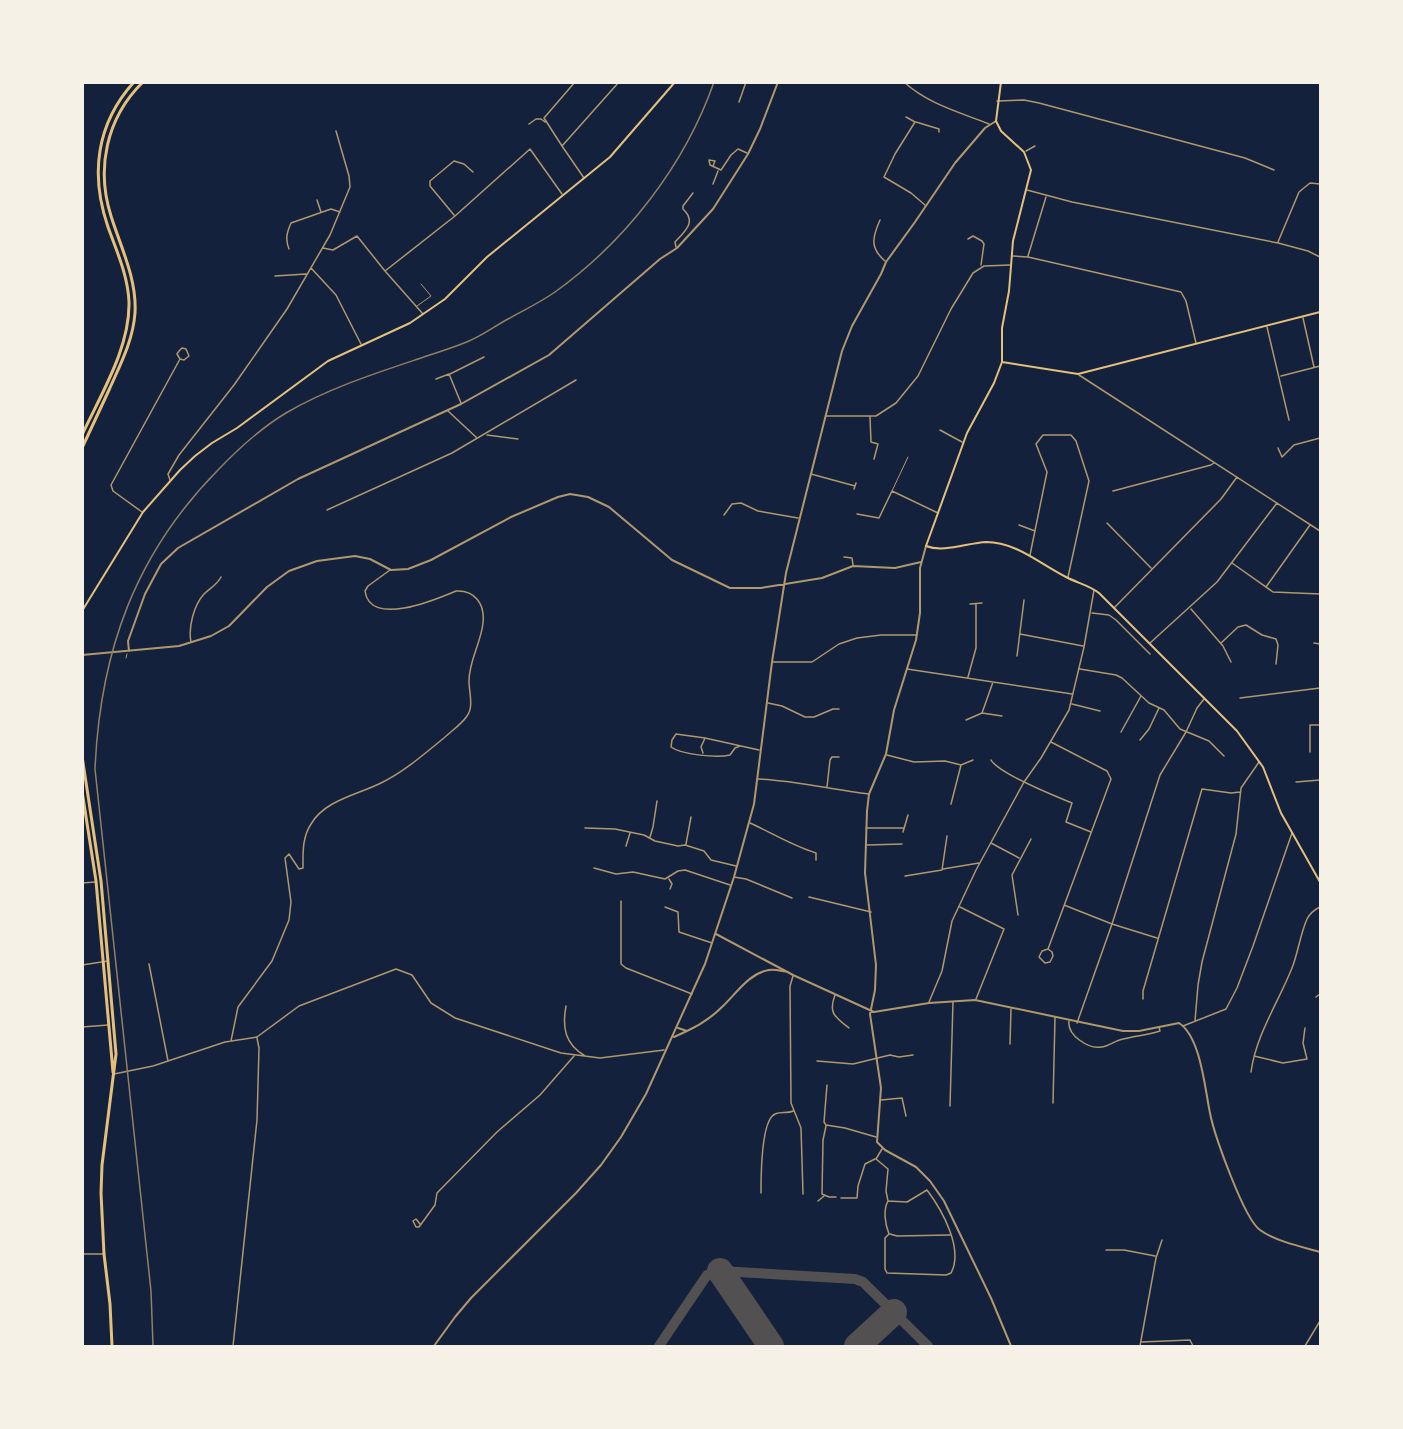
<svg xmlns="http://www.w3.org/2000/svg" width="1403" height="1429" font-family="Signika,sans-serif">
<rect width="100%" height="100%" fill="#14213d"/>
<g fill="none" stroke-linecap="round" stroke-linejoin="round">
<path stroke="#525050" stroke-width="10" d="M659,1346L707,1275L720,1271L855,1279L863,1282L928,1346"/>
<path stroke="#525050" stroke-width="26" d="M720,1271L771,1346
M857,1346L894,1312"/>
<path stroke="#b1986c" stroke-width="1" d="M417,306L431,296L421,284
M892,491L908,457
M126,658L127,654"/>
<path stroke="#b1986c" stroke-width="1.5" d="M904,82C928,104 959,112 989,124
M997,101L1024,100L1039,103L1245,158L1274,170
M739,102L746,82
M906,117L915,122L895,154L884,177L911,193L925,205
M916,122L939,129V132
M529,124L536,119H541L545,122
M562,146L544,118L575,82
M1026,151L1035,146
M713,166L715,161L709,160L710,165L721,170L731,155L738,149L747,153
M584,178L562,146L619,82
M713,184L718,171
M1027,190L1072,202L1278,243L1308,251L1320,257
M317,200L321,212
M454,215L430,186V181L454,161L464,164L473,172
M880,220C872,238 870,248 885,261
M968,239L973,236L982,241L984,244L981,265
M1278,242L1299,192L1310,183L1320,184
M676,247L675,242C685,231 697,222 683,209V206L693,193
M323,248L333,250L357,236L385,271L423,314
M289,249C285,239 287,232 291,223L331,209L340,212
M1013,256L1028,257L1181,292L1186,301L1196,343
M1028,256L1046,197
M311,268L336,295L361,344
M385,271L455,216L530,149L562,194
M275,276L306,274
M1303,318L1314,367
M1267,327L1289,420
M450,374L484,357
M1079,375L1320,531
M1281,376L1320,366
M436,379L449,374L461,403
M448,411L477,438
M826,416H876L896,403L918,376L951,309L973,273L984,266L1010,265
M870,417L871,442L878,444L874,459
M940,430L962,442
M487,435L518,439
M1278,448L1282,457L1294,445L1320,438
M811,474L855,486
M170,480L168,474L179,455L234,385L287,309L330,235L350,187L349,176L336,131
M854,489L856,483
M1113,491L1211,465L1214,463
M327,510L452,453L576,380
M142,512L113,491L111,485L180,359L184,360L189,356L186,349L182,348L179,351L177,354L180,359
M857,514L879,518L892,491L938,513
M724,515L732,504L741,503L758,511L798,518
M1107,523L1151,568
M1019,525L1035,531
M1030,555L1047,472L1036,444L1043,435H1071L1076,441L1089,481L1068,577
M844,557L852,558L853,565
M1232,563L1273,592L1320,594
M1266,587L1310,525
M970,604L982,603
M1114,608L1221,499L1237,477
M1191,609L1223,646L1231,662
M1092,613L1109,615L1116,620L1150,654
M1020,634L1083,646
M191,642C188,627 194,605 204,594C210,588 217,585 221,577
M1150,643L1217,582L1277,503
M1221,643L1238,627L1246,625L1262,635L1276,639L1278,645L1276,664
M1314,643L1320,644
M1017,656L1024,600
M773,662H812L839,644L857,638L881,635H917
M907,669L1072,694
M1080,669L1116,675L1122,678L1149,703L1164,710L1180,729L1209,741L1224,756
M968,677L976,648V604
M1240,698L1320,688
M768,703L782,706L805,717H814L833,709H839
M1072,704L1100,711
M982,713L1002,716
M966,720L982,713L993,682
M1121,732L1141,696
M705,738L676,734L672,740L671,747C682,755 717,758 730,755L735,748L740,746
M1140,740L1149,729L1159,708
M1310,752V725H1320
M703,753L701,747L705,738L759,750
M887,755L914,762L945,761L961,765L951,804
M991,760C999,774 1055,796 1072,803L1066,822L1091,832
M961,765L973,760
M758,779C795,780 832,790 869,794
M1296,782L1320,780
M827,787L830,760L832,757H839
M750,823C772,833 793,846 816,853V860
M585,828L615,829L644,835L655,841L678,846L685,845L704,851L711,860L736,866
M866,828H904
M903,832L908,815
M650,837L653,827L657,801
M991,843L1019,858
M686,844L691,817
M867,845L902,844
M626,846L630,833
M594,868L616,874L633,872L665,879L678,871L685,870L730,885
M943,869L979,863
M905,876L942,870L947,836
M734,877L746,879L792,898
M669,879L672,884L670,889
M82,883L95,882
M809,897L871,912
M621,901V964L626,968L692,994
M1064,905L1112,924L1157,938
M665,907L678,912L679,932L712,943
M960,907L1004,929L976,999
M1018,915L1012,875L1031,839
M1048,949L1052,952L1053,956L1050,962L1045,963L1039,957L1042,951L1048,949L1111,779L1107,771L1051,742
M149,964L168,1061
M82,965L108,961
M793,976L790,986L791,1103L801,1128L803,1194
M835,995C828,1013 835,1017 849,1028
M1316,997L1320,994
M1143,999V991L1202,789L1231,793L1240,792
M929,1002L942,971L952,921L976,870L1024,782L1041,758L1069,710L1084,647L1094,590
M566,1006C562,1028 565,1044 585,1056
M1069,1021C1067,1035 1088,1049 1101,1047C1108,1047 1116,1040 1123,1039C1135,1036 1147,1035 1160,1031L1159,1027
M1195,1021L1198,985L1202,962L1236,834L1241,788L1259,762
M1077,1023L1112,924L1160,775L1186,732L1197,708L1204,699
M1183,1026L1226,1009L1237,988L1253,946L1292,833
M82,1027L108,1025
M231,1041L238,1007L272,961L289,920L291,902L285,858L289,854L299,869L303,868C303,853 302,838 311,824C325,800 357,795 381,783C404,772 424,754 444,738C451,731 461,725 467,716C474,707 469,692 469,681C469,660 481,643 483,623C485,604 475,590 456,591C437,599 370,628 365,591L368,586L390,570
M1010,1044L1011,1009
M1254,1056L1283,1063L1307,1059L1303,1043L1305,1028
M817,1061L853,1064L890,1055L899,1057L913,1055
M1251,1072C1256,1035 1278,1003 1292,968C1298,953 1300,935 1307,919C1310,913 1314,910 1320,907
M114,1074L153,1066L225,1042L257,1037L299,1006L396,969L412,975L431,1003L455,1018L561,1053L600,1058L664,1050
M827,1085L824,1122L826,1125L845,1128L876,1137
M881,1100L902,1098L906,1116
M1053,1103L1055,1018
M950,1106L953,1002
M826,1126L823,1140L822,1194L829,1197H836
M882,1149L876,1159L888,1169L886,1191L888,1201C883,1210 885,1224 889,1234L885,1238V1269L887,1273L946,1275L951,1273C964,1249 942,1210 927,1190L907,1202L888,1201
M761,1193C761,1178 761,1120 775,1114C781,1111 787,1114 793,1111
M841,1198H857L858,1186L865,1164L875,1159
M818,1201L824,1196
M420,1224L416,1219L413,1221L416,1227H419L435,1205L437,1193L497,1132L540,1095L574,1056
M890,1234L897,1236L950,1235
M1106,1250H1124L1155,1256
M82,1254H103
M1141,1342L1190,1340L1193,1346
M233,1346L257,1120L259,1048L257,1038
M1140,1346L1156,1258L1162,1240
M1305,1346L1320,1321"/>
<path stroke="#b1986c" stroke-width="2" d="M926,546L920,568V613L916,640L894,710L886,754L869,794L867,811L865,873L876,965L875,990L870,1014L881,1088L877,1142L885,1150L916,1167L930,1181L944,1201L991,1298L1011,1346
M129,651L128,641L145,594L161,564L178,548L298,479L461,404L549,355L660,259L677,248L713,209L748,154L760,129L778,82
M82,655L179,646L211,636L229,626L267,587L289,571L317,561L355,556L370,559L391,570L408,569L431,560L511,517L558,497L570,494L588,497L609,507L672,560L730,588H761L822,578L853,566L895,568L921,562
M716,934L793,975L874,1012L929,1003L975,1000L1123,1031H1139L1179,1023C1201,1037 1205,1090 1210,1113C1214,1134 1244,1219 1260,1230C1275,1241 1302,1247 1320,1252
M678,1028L687,1031C700,1025 712,1017 722,1007C736,994 749,973 769,970C775,969 781,971 788,972
M674,1037L687,1031
M434,1346L455,1317L471,1298L576,1193L601,1165L621,1137L646,1094L705,964L734,877L754,804L772,662L786,573L842,351L852,326L881,274L886,262L915,222L955,163L985,128L996,121"/>
<path stroke="#e5c07b" stroke-width="2" d="M1001,82L996,121L1001,131L1024,152L1031,170L1013,241L1009,291L1002,328V362L994,383L967,433L926,546C944,553 967,543 986,542C1016,542 1040,564 1066,577C1077,583 1089,585 1099,593L1237,731L1263,767L1281,813L1320,882
M1002,362L1078,374L1320,312
M82,611L143,512L180,470L195,456L212,443L237,428L328,361L410,323L445,299L487,257L610,157L675,82"/>
<path stroke="#e5c07b" stroke-width="3" d="M82,435C101,394 130,348 129,302C128,276 117,252 108,227C90,175 96,124 134,82
M82,448C91,429 100,409 109,390C120,365 133,341 135,313C137,279 121,248 111,216C96,169 106,118 143,82
M82,756L101,881L116,1054L102,1165L101,1193L104,1254L110,1304L112,1346
M82,791L96,881L113,1072"/>
<path stroke="#918062" stroke-width="1.5" d="M153,1346L151,1291L95,769C100,652 135,554 218,470C238,449 261,428 286,413C327,389 373,374 418,359C435,353 453,348 469,341C483,335 495,326 508,319C524,310 541,302 555,292C626,241 685,165 714,82"/>
</g>
<rect width="1403" height="1429" fill="none" stroke="#f6f1e7" stroke-width="168"/>
</svg>
